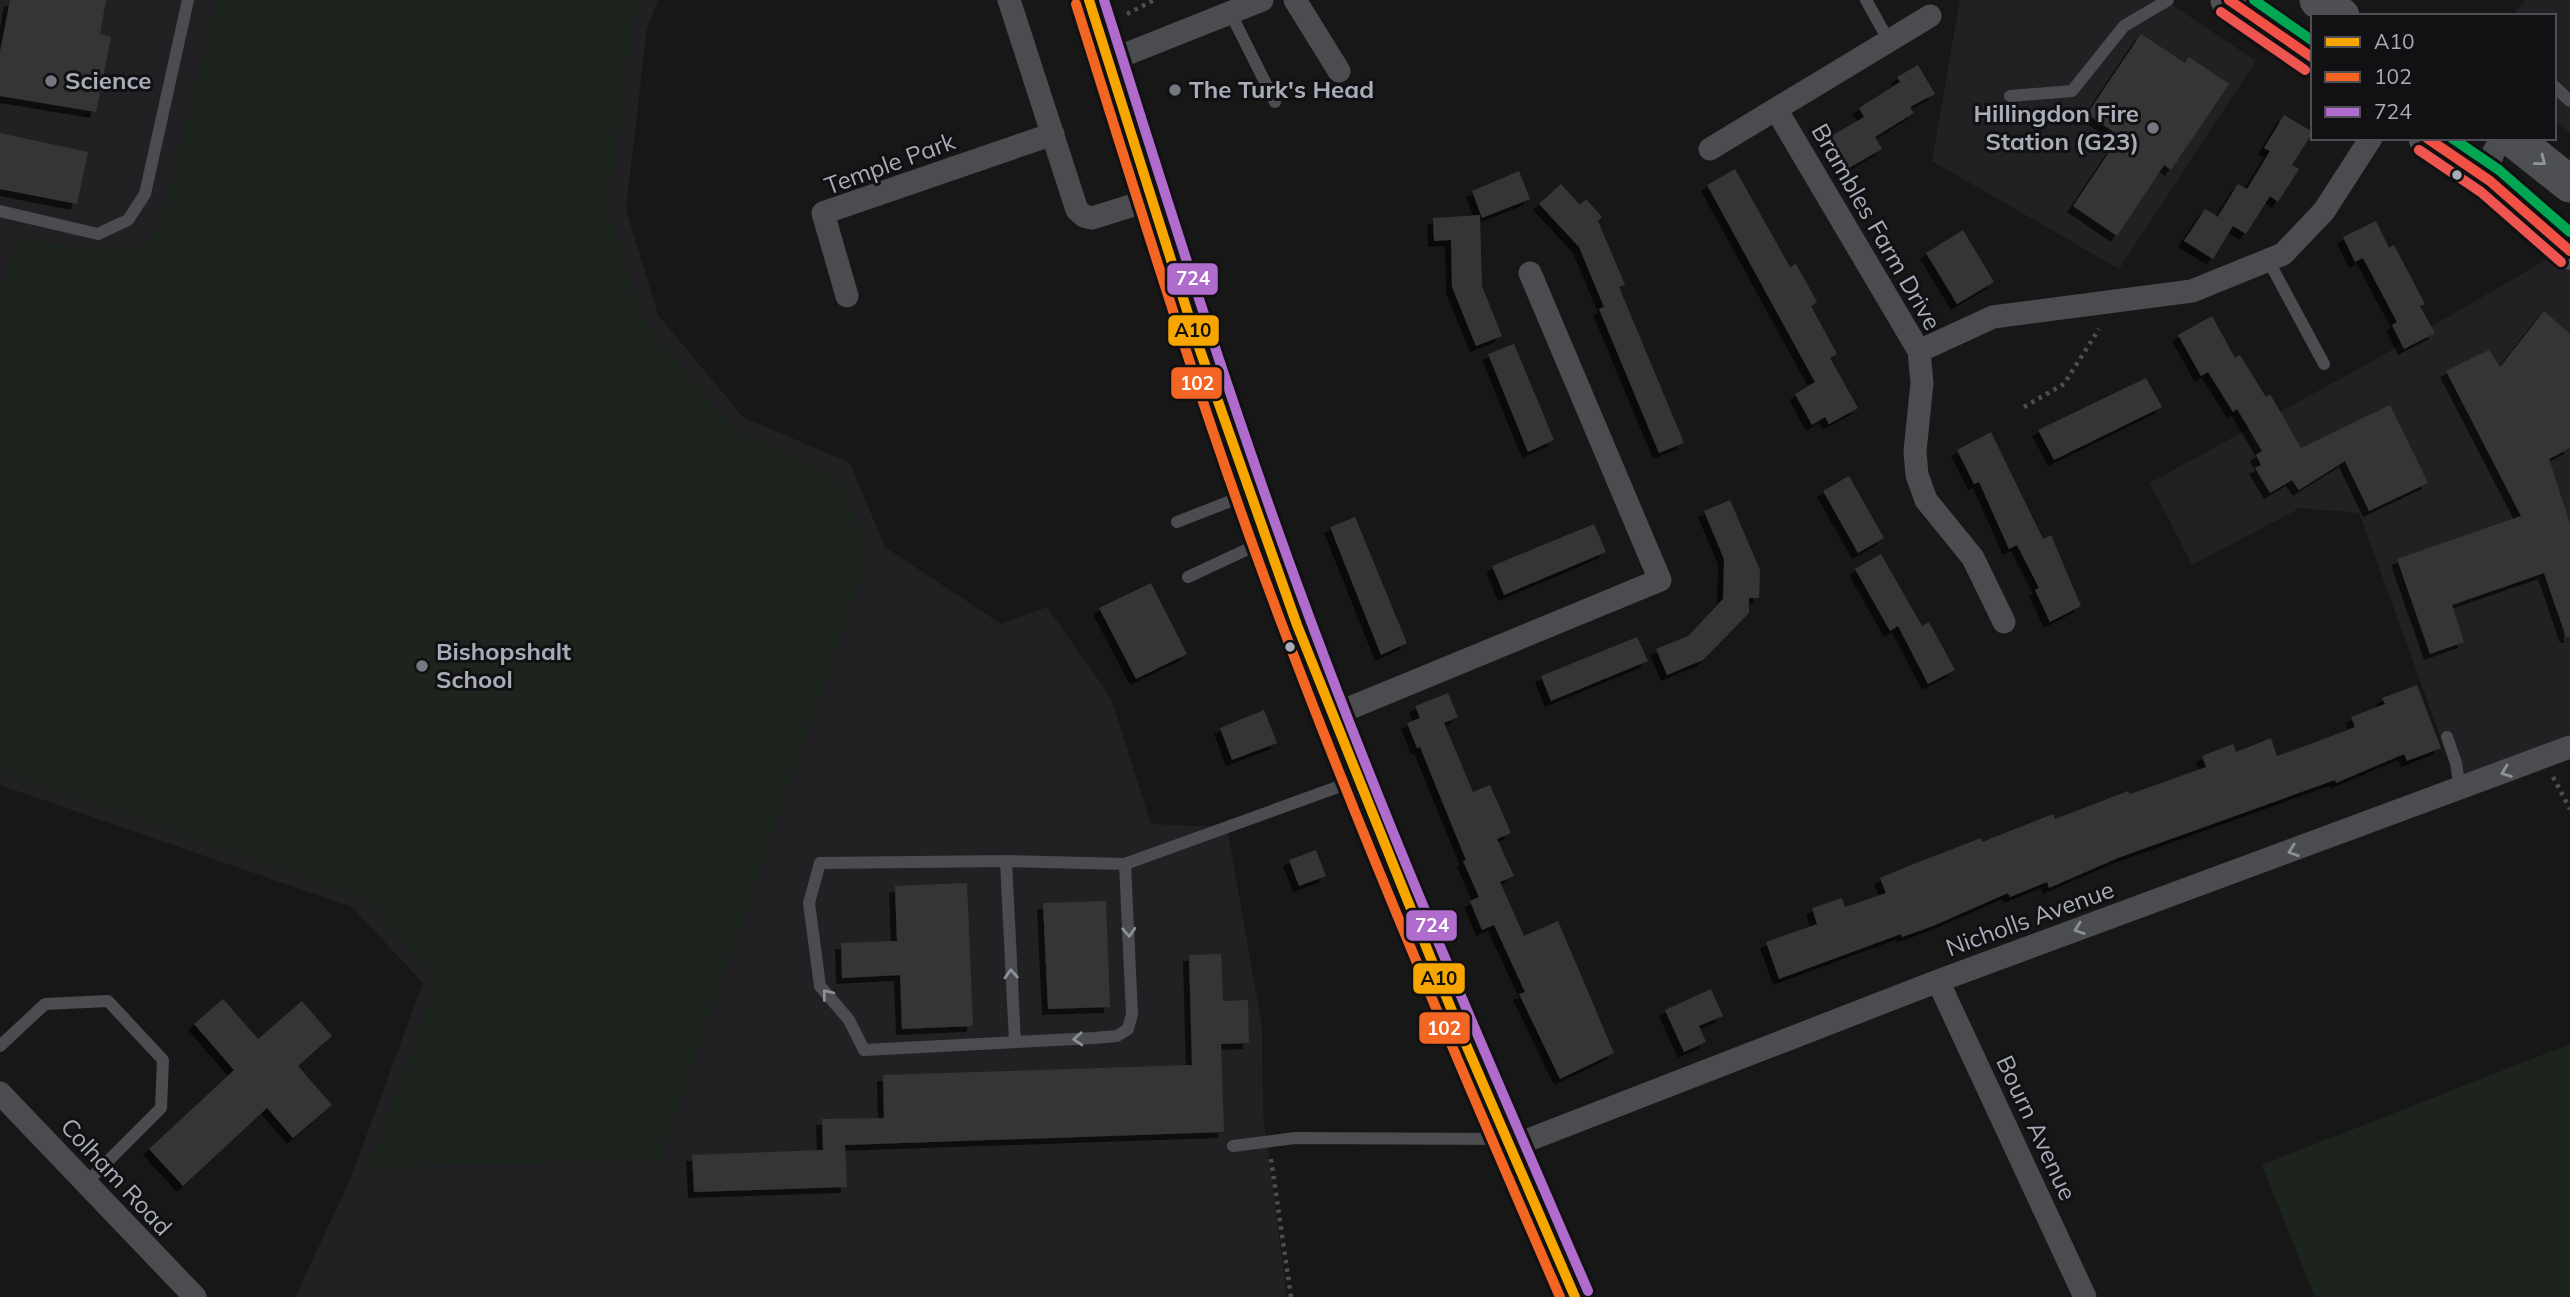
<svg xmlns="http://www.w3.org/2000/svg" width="2570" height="1297" font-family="Mulish,sans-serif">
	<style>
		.built { fill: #212123 }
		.green { fill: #1d241e }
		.building { fill: #353536; filter: url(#shadow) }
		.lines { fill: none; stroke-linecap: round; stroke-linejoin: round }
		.path { stroke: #4d4e52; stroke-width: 4.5; stroke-dasharray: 3.5 5; stroke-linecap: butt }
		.lane { stroke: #4b4c50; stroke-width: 12 }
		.street { stroke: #4b4c50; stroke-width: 23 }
		.primary { stroke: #4d4f52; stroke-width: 37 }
		.bus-1-casing { stroke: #111113; stroke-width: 16 }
		.bus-2-casing { stroke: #111113; stroke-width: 16 }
		.bus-3-casing { stroke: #111113; stroke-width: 16 }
		.bus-4-casing { stroke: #111113; stroke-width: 16 }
		.bus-5-casing { stroke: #111113; stroke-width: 16 }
		.bus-6-casing { stroke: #111113; stroke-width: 16 }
		.bus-1 { stroke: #f7a600; stroke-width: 10 }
		.bus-2 { stroke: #f26522; stroke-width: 10 }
		.bus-3 { stroke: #b06ccc; stroke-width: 10 }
		.bus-4 { stroke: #f05144; stroke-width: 10 }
		.bus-5 { stroke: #ee5450; stroke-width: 10 }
		.bus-6 { stroke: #00a651; stroke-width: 10 }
		.oneway { stroke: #91969e }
		.oneway2 { stroke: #8c9099 }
		.poi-dot { fill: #757880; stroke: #111113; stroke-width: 2.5 }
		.bus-dot { fill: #a8adb8; stroke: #111113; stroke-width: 2.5 }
		.labels { text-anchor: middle; stroke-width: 6; stroke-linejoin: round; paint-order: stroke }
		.poi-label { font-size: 24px; font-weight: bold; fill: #a8adb8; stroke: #111113; text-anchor: start }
		.street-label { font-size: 24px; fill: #a8adb8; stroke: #111113 }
		.line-badge { stroke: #111113; stroke-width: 2.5 }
		.badge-label { font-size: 19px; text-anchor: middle; font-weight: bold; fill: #fff }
		.pale-badge-label { font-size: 19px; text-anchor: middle; font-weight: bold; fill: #111 }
	</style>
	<defs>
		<filter id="shadow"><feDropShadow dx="-6" dy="6" stdDeviation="0" flood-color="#0009"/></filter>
	</defs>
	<rect width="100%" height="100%" fill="#171717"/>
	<path class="built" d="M0,0H658L647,28L626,209L658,315L743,417L850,463L885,547L1001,624L1047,607L1111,698L1151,824L1227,827L1262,1027L1263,1113L1287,1297H295L350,1180L423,983L352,907L0,785Z
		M1960,0H2165L2256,61L2119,269L1932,161Z
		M2525,0H2570V133L2554,120V16H2512Z
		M2559,252L2570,262V747L2460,790L2359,513L2300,508L2192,565L2150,483L2378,358Z"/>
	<path class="green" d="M217,0H637L608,209L643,319L734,430L841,479L870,553L660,1160L368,1167L436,982L365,899L0,771V298L16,237C47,243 127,264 150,236C155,229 159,219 163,211Z
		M2570,1044V1297H2315L2262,1165Z"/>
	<path class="building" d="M10,0H106L100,34L111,37L96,112L0,96V52Z
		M2141,34L2185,63L2189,57L2229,84L2171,170L2164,165L2117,236L2073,206L2120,136L2087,114Z
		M1918,65L1935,94L1910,107L1914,113L1875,137L1882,149L1842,172L1824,140L1864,117L1859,108L1900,82L1897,77Z
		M2284,115L2313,132L2292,165L2299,169L2278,202L2270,196L2246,234L2233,226L2213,259L2184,241L2205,209L2229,223L2218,216L2238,184L2247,189L2270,151L2264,148Z
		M0,133L88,152L77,204L0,189Z
		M1735,169L1790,267L1796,264L1817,302L1811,306L1837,354L1830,358L1858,408L1829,424L1825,417L1812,425L1795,394L1815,382L1707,185Z
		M1519,171L1530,199L1482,218L1472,191Z
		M1561,184L1580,205L1586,199L1602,217L1598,221L1625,285L1619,287L1684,443L1659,453L1599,309L1604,307L1579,247L1539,204Z
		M1480,215L1482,286L1502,336L1476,346L1452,287L1451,240L1434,241L1433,218Z
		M2376,221L2389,248L2394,245L2425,304L2420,306L2435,333L2404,349L2392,325L2397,322L2363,258L2355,262L2343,237Z
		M1963,230L1994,282L1957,304L1926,253Z
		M2544,311L2570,334V448L2549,459L2570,524V637H2566L2544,573L2452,605L2464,642L2430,654L2397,559L2521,516L2446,371L2489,350L2500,367Z
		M2212,316L2235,358L2240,355L2266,397L2270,394L2301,448L2390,405L2428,483L2369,511L2345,461L2299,490L2292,480L2270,493L2255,468L2261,465L2256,455L2262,451L2237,409L2233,412L2208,372L2201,376L2178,335Z
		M1514,344L1554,440L1528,452L1488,354Z
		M2146,378L2162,407L2054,460L2038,430Z
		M1991,432L2043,539L2051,535L2081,606L2050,622L2035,590L2039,588L2017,545L2009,549L1979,482L1974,484L1957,450Z
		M1849,476L1884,538L1858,553L1823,491Z
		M1730,500L1760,570L1759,598H1749V613L1703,660L1667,675L1656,649L1688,636L1723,599L1724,559L1704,511Z
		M1355,517L1407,643L1381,655L1330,527Z
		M1594,524L1606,552L1504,595L1492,566Z
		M1881,554L1922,626L1929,622L1955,670L1928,684L1898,626L1890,631L1855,569Z
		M1151,583L1187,654L1136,679L1099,608Z
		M1637,637L1648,661L1551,701L1541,676Z
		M2417,685L2441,748L2407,761L2404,754L2336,783L2335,780L2118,858L2049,888L2047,882L2010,897L2008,893L1933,926L1902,937L1901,934L1779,979L1766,942L1817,924L1812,908L1842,898L1845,907L1886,893L1880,878L1916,863L1981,838L1982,842L2053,814L2055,819L2128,791L2130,794L2164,782L2206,767L2202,756L2233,744L2236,752L2271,738L2277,756L2313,743L2355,727L2351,717L2385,704L2382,698Z
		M1448,693L1458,717L1444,723L1473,792L1490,785L1511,833L1497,839L1514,876L1500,882L1524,936L1558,921L1614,1053L1560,1079L1519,994L1525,992L1494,925L1482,930L1470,901L1479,897L1463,861L1466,860L1420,747L1417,748L1407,723L1420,718L1415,706Z
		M1264,710L1277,743L1232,760L1220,728Z
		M1316,850L1326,876L1299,886L1289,860Z
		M967,883L973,1026L902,1029L900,975L842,978L841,943L897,941L895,886Z
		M1106,901L1110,1007L1048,1009L1043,903Z
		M1221,954L1223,1001L1248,1000L1249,1043L1221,1044L1224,1132L845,1145L847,1187L694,1192L692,1155L823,1150L822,1119L884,1118L883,1075L1192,1065L1189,955Z
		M1711,989L1723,1016L1699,1026L1706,1042L1684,1052L1665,1010Z
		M223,999L258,1039L302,1001L332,1036L298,1066L332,1105L293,1138L267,1108L183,1186L149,1149L234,1070L194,1024Z"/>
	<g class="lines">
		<path class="path" d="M1127,14L1154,0
			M2024,407L2064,384L2099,329
			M2553,777L2570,809
			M1271,1159L1291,1297"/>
		<path class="lane" d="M1866,0L1889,41
			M1231,14L1275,102
			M2554,86L2570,101
			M2010,96L2072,91L2124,26L2168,0
			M0,211L98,234L128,220L145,194L188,0
			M2268,260L2324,364
			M1177,522L1246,495
			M1188,577L1265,541
			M2447,737L2456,763L2460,790
			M1006,861L820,863L809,903L820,986L849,1020L864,1050L1094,1038L1117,1036L1128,1029L1132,1014L1125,864
			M1015,1042L1006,861L1125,864L1357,780
			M0,1046L45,1004L108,1001L163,1060L161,1108L86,1183
			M1233,1146L1295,1138L1502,1139"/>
		<path class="street" d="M1009,0L1077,210L1084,216L1092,218L1150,200
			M1295,0L1339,71
			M1109,61L1262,0
			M1776,109L1919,351L1993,317L2192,291L2283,254L2324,211L2371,138
			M1710,149L1930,16
			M2490,181C2488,162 2491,153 2503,138
			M847,296L823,213L1053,134
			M1919,351L1922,383L1915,451L1917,475L1926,500L1973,558L2004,622
			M1333,715L1660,580L1530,273
			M1938,981L2085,1297
			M0,1093L195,1297
			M1510,1147L1938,981L2570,747"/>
		<path class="primary" d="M1089,0L1195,336L1297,625L1458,1026L1575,1297
			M2229,0L2313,58
			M2318,0L2341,16
			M2427,138L2490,181L2570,251
			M2512,138L2570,184"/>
		<defs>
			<path id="bus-1" d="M1089,0L1195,336L1297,625L1458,1026L1575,1297"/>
			<path id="bus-2" d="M1076,4C1142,214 1206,424 1284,630C1369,855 1464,1076 1560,1297"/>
			<path id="bus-3" d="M1104,0C1169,207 1234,415 1310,619C1394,846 1492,1069 1588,1291"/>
			<path id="bus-4" d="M2229,0L2313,58
				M2427,138L2490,181L2570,251"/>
			<path id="bus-5" d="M2221,12L2305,70
				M2419,150L2481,192L2561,262"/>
			<path id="bus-6" d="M2254,0L2313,41
				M2452,138L2499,170L2570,232"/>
		</defs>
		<use href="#bus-1" class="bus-1-casing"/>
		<use href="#bus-2" class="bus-2-casing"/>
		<use href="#bus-3" class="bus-3-casing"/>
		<use href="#bus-4" class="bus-4-casing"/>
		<use href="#bus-5" class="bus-5-casing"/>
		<use href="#bus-6" class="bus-6-casing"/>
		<use href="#bus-1" class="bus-1"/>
		<use href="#bus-2" class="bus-2"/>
		<use href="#bus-3" class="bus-3"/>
		<use href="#bus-4" class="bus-4"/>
		<use href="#bus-5" class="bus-5"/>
		<use href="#bus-6" class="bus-6"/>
	</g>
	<defs><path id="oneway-chevron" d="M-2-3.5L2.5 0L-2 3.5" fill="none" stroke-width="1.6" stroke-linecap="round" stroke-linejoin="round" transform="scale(1.75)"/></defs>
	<use class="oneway" href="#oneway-chevron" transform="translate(2541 161) rotate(38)"/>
	<g class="oneway2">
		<use href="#oneway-chevron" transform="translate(2506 772) rotate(159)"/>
		<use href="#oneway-chevron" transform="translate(2293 851) rotate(160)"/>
		<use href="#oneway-chevron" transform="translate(2079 929) rotate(160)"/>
		<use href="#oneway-chevron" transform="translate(1129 932) rotate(87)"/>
		<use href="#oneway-chevron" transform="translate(1011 974) rotate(-93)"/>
		<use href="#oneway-chevron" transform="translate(827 994) rotate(-128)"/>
		<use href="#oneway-chevron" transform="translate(1078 1039) rotate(177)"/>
	</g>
	<g class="poi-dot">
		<circle cx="51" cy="81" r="7"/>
		<circle cx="1175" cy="90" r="7"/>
		<circle cx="2153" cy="128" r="7"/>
		<circle cx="422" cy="666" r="7"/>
	</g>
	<g class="bus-dot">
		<circle cx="2457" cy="175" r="6"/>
		<circle cx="1290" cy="647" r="6"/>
	</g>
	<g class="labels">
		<g class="poi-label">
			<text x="65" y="89">Science</text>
			<text x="1189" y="98">The Turk's Head</text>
			<text x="2139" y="122" text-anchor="end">Hillingdon Fire<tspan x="2139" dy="28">Station (G23)</tspan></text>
			<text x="436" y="660">Bishopshalt<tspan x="436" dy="28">School</tspan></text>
		</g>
		<g class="street-label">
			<text transform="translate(890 164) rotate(-20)" y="8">Temple Park</text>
			<text transform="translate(1876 227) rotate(60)" y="8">Brambles Farm Drive</text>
			<text transform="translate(2030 919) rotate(-20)" y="8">Nicholls Avenue</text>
			<text transform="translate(2036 1128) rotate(65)" y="8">Bourn Avenue</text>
			<text transform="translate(116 1177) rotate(47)" y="8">Colham Road</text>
		</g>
	</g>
	<g class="line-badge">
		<rect x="1166" y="262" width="53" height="34" rx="7" fill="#b06ccc"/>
		<rect x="1167" y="314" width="53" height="33" rx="7" fill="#f7a600"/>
		<rect x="1170" y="366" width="53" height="34" rx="7" fill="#f26522"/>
		<rect x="1405" y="909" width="53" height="33" rx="7" fill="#b06ccc"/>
		<rect x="1412" y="962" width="54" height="33" rx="7" fill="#f7a600"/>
		<rect x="1418" y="1011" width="53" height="34" rx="7" fill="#f26522"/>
	</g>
	<g class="badge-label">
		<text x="1193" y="285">724</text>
		<text x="1197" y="390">102</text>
		<text x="1432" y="932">724</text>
		<text x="1444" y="1035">102</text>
	</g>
	<g class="pale-badge-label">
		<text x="1193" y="337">A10</text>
		<text x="1439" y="985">A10</text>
	</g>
	<rect x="2311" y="14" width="245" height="126" fill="#111113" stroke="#4d4f55" stroke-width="2"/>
	<rect x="2325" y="37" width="35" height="10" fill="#f7a600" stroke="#4d4f55" stroke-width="2"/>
	<text x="2374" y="49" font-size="21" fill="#a8adb8">A10</text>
	<rect x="2325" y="72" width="35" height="10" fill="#f26522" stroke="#4d4f55" stroke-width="2"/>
	<text x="2374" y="84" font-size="21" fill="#a8adb8">102</text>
	<rect x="2325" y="107" width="35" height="10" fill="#b06ccc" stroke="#4d4f55" stroke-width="2"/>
	<text x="2374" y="119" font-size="21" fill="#a8adb8">724</text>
</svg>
